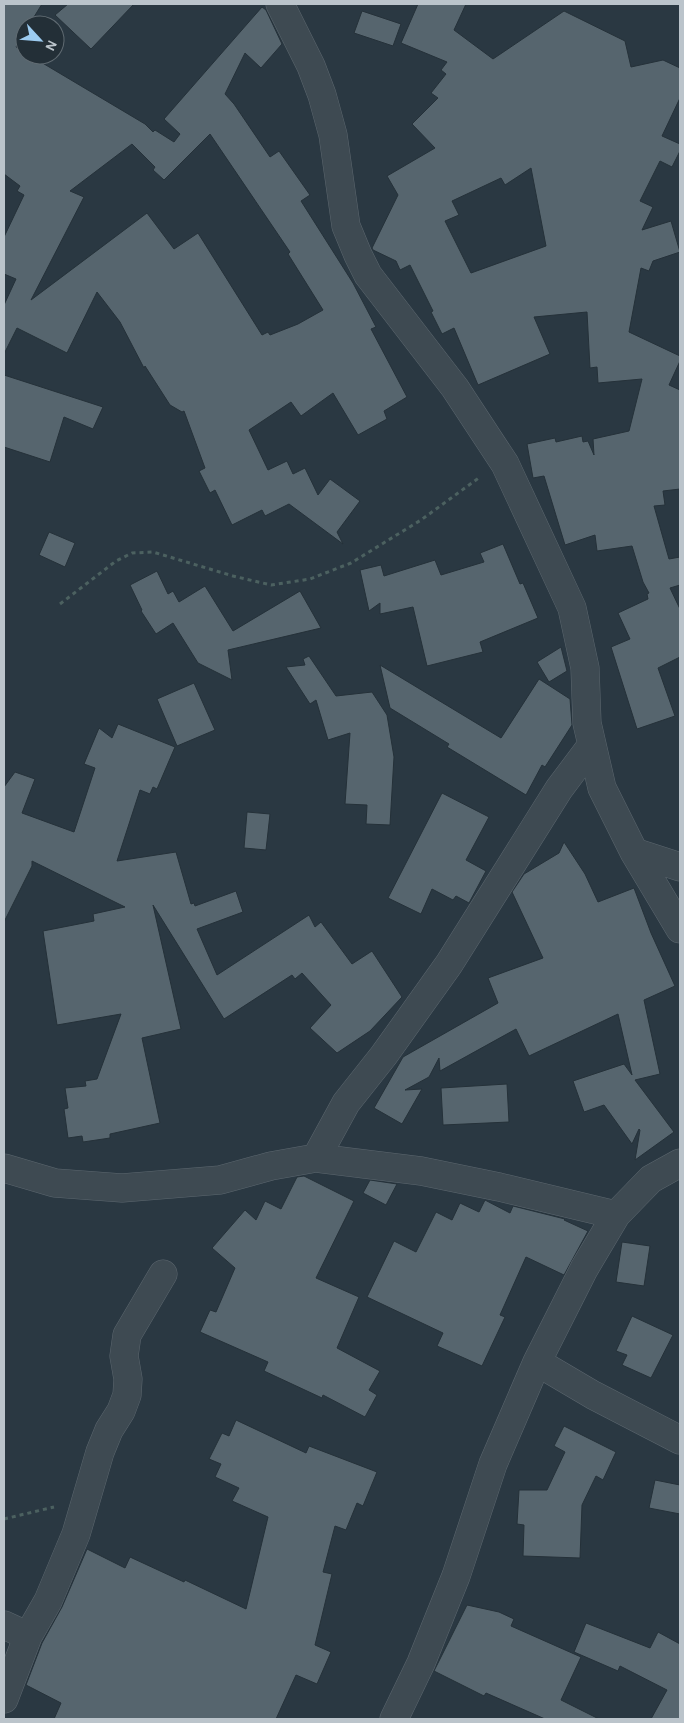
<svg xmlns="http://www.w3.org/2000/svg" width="684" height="1723" font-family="'Alegreya Sans',sans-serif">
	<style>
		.building { fill: #56656e; stroke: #253139; fill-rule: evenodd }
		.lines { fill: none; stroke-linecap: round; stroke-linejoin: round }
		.minor-casing { stroke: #5c676f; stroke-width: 29 }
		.path { stroke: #4c6160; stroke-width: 3; stroke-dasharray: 4 4; stroke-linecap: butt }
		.minor { stroke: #3e4a52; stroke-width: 28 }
	</style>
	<rect width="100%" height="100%" fill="#2a3842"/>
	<path class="building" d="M4,4H42L29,25H25V32L16,47L25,53V55H29L145,124L153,132L155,130L174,142L180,134L164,119L262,7L266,10L282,44L261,68L245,53L225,94L234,104L270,157L279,151L310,195L301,201L353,283L376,327L371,329L407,397L384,411L387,419L358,435L333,393L301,416L291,402L249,430L268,470L287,461L293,474L305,468L318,495L330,479L360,501L337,532L343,544L289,504L265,516L262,510L232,525L215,490L210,493L199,471L205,468L184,411L182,412L170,405L145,366L144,368L120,322L97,292L67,353L17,328L4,354V305L16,279L4,274V237L24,195L17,191L20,186L4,174ZM210,134L290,252L288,254L323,310L298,324L270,335L268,332L262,335L198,233L174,249L147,213L31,300L84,197L70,191L132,144L155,167L153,170L164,180Z
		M68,4H134L91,49L55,15Z
		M418,4H466L454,30L493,59L564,11L625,41L631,67L663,60L680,68V98L662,136L680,144V151L672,167L660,161L640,201L653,207L642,230L671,221L680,252L653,261L649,271L641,268L629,332L680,356V361L669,385L680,390V489L663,491L665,505L654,506L669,559L680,557V585L670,588L680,609V657L658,668L675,716L637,729L611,647L630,639L618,613L648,599L647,594L649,593L643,582L632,546L597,551L595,535L565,545L544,476L533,478L527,444L555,438L556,442L582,436L583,442L588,441L594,455L593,439L629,431L642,379L598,383L597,367L590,368L587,312L534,317L550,354L478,385L454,328L442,334L431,312L433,311L410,265L400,270L396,261L373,250L372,248L398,195L387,176L435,148L412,124L438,98L431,93L446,74L441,70L447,62L401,43ZM531,168L546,246L471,273L445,221L459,215L452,201L501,178L505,185Z
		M362,11L401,24L393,46L354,33Z
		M4,375L103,407L93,429L64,417L50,462L4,447Z
		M49,532L75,543L65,567L39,555Z
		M503,544L520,584L523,583L538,618L480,642L483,652L427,666L413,607L380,614V603L369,611L360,570L381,565L384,576L435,560L441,575L484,562L480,553Z
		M157,571L168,594L173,591L179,602L205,586L233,631L300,591L321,628L228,650L232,680L198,663L173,623L156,634L141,611L142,610L130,585Z
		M561,647L567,671L549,682L537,662Z
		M309,656L336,696L372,692L387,715L394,757L390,825L366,824L367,805L345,804L350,733L328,740L316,700L310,704L286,667L305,665L303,659Z
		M380,665L501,738L539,679L570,699L572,725L545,767L542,765L526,795L447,747L449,744L390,708Z
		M194,683L215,730L177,746L157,699Z
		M118,724L175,747L157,789L153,787L150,794L140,790L117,861L176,852L191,904L194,903L195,906L236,891L243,912L197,929L217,975L309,915L315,927L321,922L352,964L372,951L402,997L370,1031L337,1053L310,1028L331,1005L302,973L295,979L292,975L224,1019L153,905L181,1029L142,1038L160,1123L110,1134V1138L83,1142L82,1136L68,1138L64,1109L68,1108L65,1088L86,1086L85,1081L97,1079L121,1014L57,1025L43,931L94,921L93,914L125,907L32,861V866L4,922V787L15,772L35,779L22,813L74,832L95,768L84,764L99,728L112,738Z
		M442,793L489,817L466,860L486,871L469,903L456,896L453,900L432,889L421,914L388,898Z
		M247,812L270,814L266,850L244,848Z
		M564,842L585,874L598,902L634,888L651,933L675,986L644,1000L660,1074L635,1080L674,1132L635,1160L640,1130L639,1129L632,1144L604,1105L584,1112L573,1081L624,1064L632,1075L618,1014L529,1056L516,1029L440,1071L439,1058L429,1077L405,1090L422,1089L402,1124L374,1108L403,1057L498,1003L488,978L543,958L512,892L524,874L559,853Z
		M507,1084L509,1122L443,1125L441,1088Z
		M304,1176L354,1201L316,1278L359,1297L337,1348L380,1371L369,1390L377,1395L365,1417L323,1395L322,1398L264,1371L268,1362L200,1332L210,1310L216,1312L235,1268L212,1248L245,1210L256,1220L265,1201L281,1209L297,1177Z
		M370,1180L397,1184L386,1205L363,1193Z
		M485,1200L510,1213L513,1206L565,1219L564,1220L588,1231L564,1275L526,1257L500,1315L505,1317L482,1366L437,1346L443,1333L367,1297L394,1241L416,1252L436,1212L452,1220L460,1203L479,1212Z
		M622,1242L650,1246L644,1286L616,1282Z
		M632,1316L673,1335L651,1378L622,1365L627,1355L616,1351Z
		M236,1420L306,1453L309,1446L377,1472L363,1506L357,1503L346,1530L335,1526L323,1572L332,1574L315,1645L331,1652L317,1684L296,1675L276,1719H54L61,1703L26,1685L42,1643L62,1607L87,1549L125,1568L130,1557L184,1582L185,1580L246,1609L268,1517L232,1501L239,1488L215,1477L221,1464L209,1459L222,1433L229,1436Z
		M564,1426L616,1452L603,1480L596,1476L582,1505L580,1558L523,1556L524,1525L517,1524L519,1490H547L565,1452L554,1446Z
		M655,1480L680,1485V1514L649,1508Z
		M467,1605L499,1612L514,1619L511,1626L581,1657L561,1700L599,1719H545L486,1693L484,1696L434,1671Z
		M586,1623L650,1648L658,1632L680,1644V1719H651L667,1690L620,1666L618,1671L574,1652Z"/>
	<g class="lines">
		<defs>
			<path id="minor" d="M280,4L311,66L322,95L333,135L346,226L358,255L368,275L455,388L505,464L572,608L585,668L587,723L602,788L634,852L680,929
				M634,852L680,867
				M316,1158L346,1103L384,1055L449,964L559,789L592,745
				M4,1168L55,1183L122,1188L220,1180L271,1166L316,1158L421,1171L499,1187L616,1215
				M537,1362L593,1395L680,1440
				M4,1625L28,1636
				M4,1699L28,1636L48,1601L76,1534L100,1452L109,1430L121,1411L127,1395L128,1379L124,1356L127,1335L163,1274
				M394,1719L421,1663L456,1576L493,1464L537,1362L584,1269L616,1215L651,1179L680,1163"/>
		</defs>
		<use href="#minor" class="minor-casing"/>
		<path class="path" d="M60,604L116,561L132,553L153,552L233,576L271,585L310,579L351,563L421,520L480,477
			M4,1519L54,1507"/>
		<use href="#minor" class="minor"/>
	</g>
	<rect width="684" height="1723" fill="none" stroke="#bbc4cb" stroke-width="10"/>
	<g transform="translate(40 40) rotate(116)"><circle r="24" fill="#232f37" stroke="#606b72"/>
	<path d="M0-4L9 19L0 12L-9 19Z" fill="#9ccbf0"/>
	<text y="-8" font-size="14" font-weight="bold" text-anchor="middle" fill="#bbc4cb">N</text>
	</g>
</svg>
